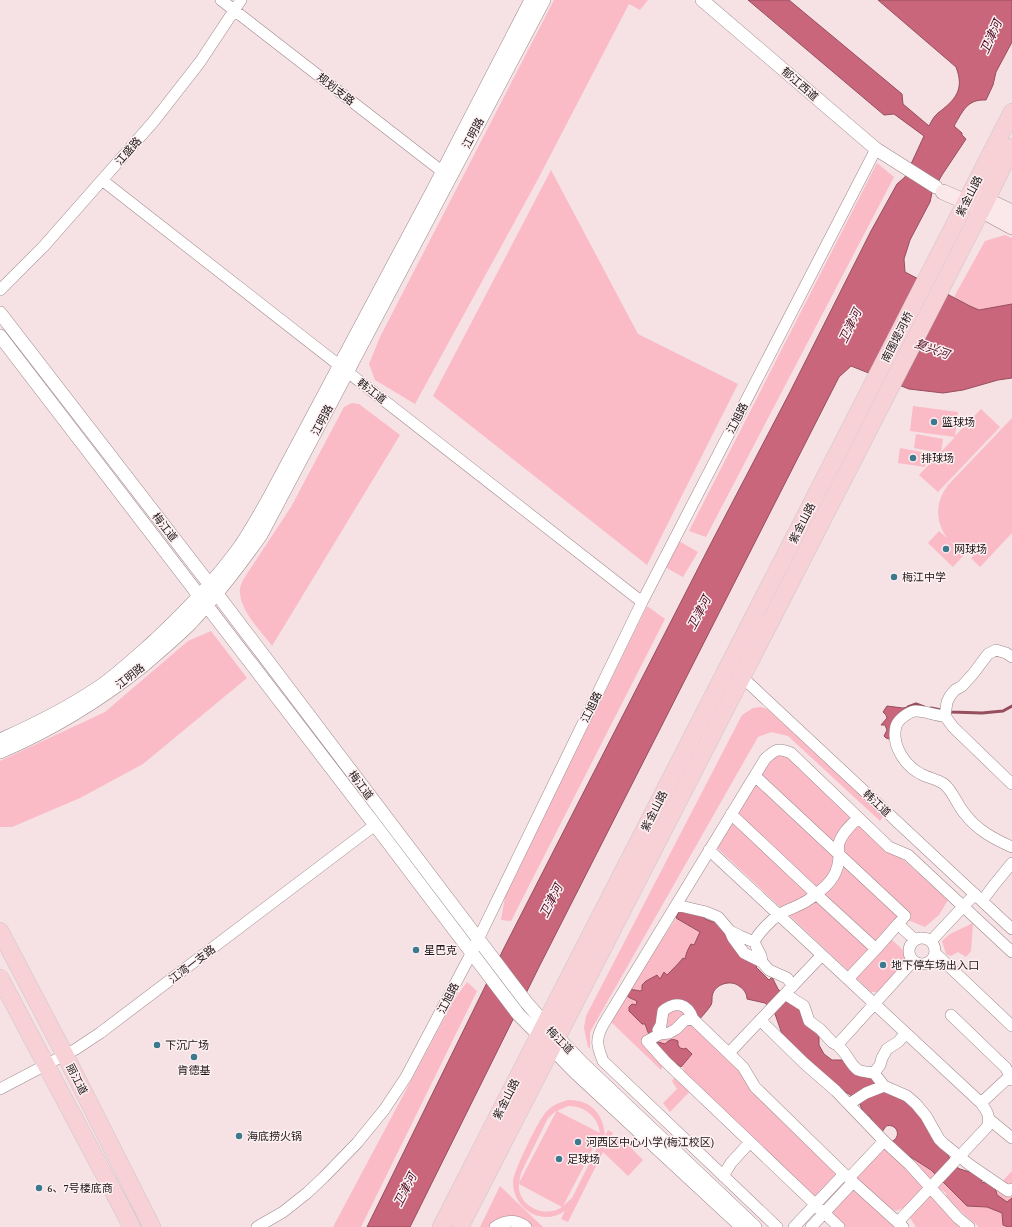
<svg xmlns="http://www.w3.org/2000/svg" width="1012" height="1227" font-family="'Crimson Pro','Noto Sans SC',serif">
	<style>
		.green { fill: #fabbc6; fill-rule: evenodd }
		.water { fill: #c9667b; stroke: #964e5d }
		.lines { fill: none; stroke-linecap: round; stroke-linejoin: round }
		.stream { stroke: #964e5d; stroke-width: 3 }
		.minor-casing { stroke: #9c888b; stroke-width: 12 }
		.tertiary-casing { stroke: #9c888b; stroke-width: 14 }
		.secondary-casing { stroke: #9c888b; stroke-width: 16 }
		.primary-casing { stroke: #c9c7c7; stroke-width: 18 }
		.minor { stroke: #fff; stroke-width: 11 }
		.tertiary { stroke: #fff; stroke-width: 13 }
		.secondary { stroke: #fbe8eb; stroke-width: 15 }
		.primary { stroke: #f8d1d7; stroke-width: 17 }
		.poi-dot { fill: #3c798f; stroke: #fdf0f2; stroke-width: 1.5 }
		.labels { text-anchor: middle; stroke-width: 3; stroke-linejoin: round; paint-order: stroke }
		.street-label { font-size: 11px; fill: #1e1617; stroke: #fdf0f2 }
		.poi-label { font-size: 11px; fill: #1e1617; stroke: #fdf0f2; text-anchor: start }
		.water-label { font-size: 12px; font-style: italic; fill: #4e0e22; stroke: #fdf0f2 }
	</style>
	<rect width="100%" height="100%" fill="#f6e1e4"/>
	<path class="green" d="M554,0H648L640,10L629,4L538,179L415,404L375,380L369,364L380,337Z
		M877,163L894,177L706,537L689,531Z
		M551,170L638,334L738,384L647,565L433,396Z
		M1005,235L1012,238V304L979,310L954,297L985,241Z
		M352,403L359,404L400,435L272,646C261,631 238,609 240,589C240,586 242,583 243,580L291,507L344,407Z
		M913,406L958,412L955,436L981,409L1000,427L938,492L919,475L940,453L914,448L916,434L943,439L941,452L955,437L910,431Z
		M1012,418V533L980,567L971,558L978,551C968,550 958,547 950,541L964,555L953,567L928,543L939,531L947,538C935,520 935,503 948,485Z
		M900,448L927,453L925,467L898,463Z
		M679,541L698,552L683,577L665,567Z
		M647,606L665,619L511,921L501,920L505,897Z
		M211,631L247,678L143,764L80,798L12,827H0V761L105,712L188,641Z
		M761,707L773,711L884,815L880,821L788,736L771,732L758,737L590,1032V1048L588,1047L584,1028L586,1016L742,715L753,708Z
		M779,753L788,756L948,900L939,915L925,927L908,920L891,939L904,951L908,962L877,992H871L715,846L772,757Z
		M676,918L701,932L694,945H691L685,955V959L683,958L667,975L659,979L656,975L646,981L642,990L640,991L635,990L630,998L637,1001L636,1005L633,1004L631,1012L645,1024L652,1042L664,1044L658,1042L653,1033L672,1001L904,1227H845L695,1086L670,1112L663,1103L677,1089L672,1081C675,1076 681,1075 684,1070L671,1047L661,1070L610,1021Z
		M973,923L971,951L966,957L958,952L951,956L946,954L942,941L950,934Z
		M467,982L477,991L361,1227H333L454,1000Z
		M568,1100C590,1099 604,1114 605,1136L608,1130L613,1133L604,1150L619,1136L643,1160L628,1176L603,1152L568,1222L561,1219L565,1211C542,1227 513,1209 513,1182C513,1172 539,1118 547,1111C552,1105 561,1102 568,1100ZM568,1106C584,1106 598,1116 600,1133L557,1111ZM556,1111V1112L519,1183L521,1173L548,1118ZM600,1135L599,1144L572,1198L563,1206ZM519,1184L562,1207C545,1219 517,1206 519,1184Z
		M883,1145L974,1227H916L908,1215L907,1206L896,1211L887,1206L854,1176Z
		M907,1156L931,1170L967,1206H979L1012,1171V1227H979L946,1199V1193L938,1188Z
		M500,1186L543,1227H480Z"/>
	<path class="water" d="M748,0H789L902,94L903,104L929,126C931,122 934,116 938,113C955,100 965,90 956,67L878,0H1012V42L996,72L993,85L986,100C967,99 963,111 954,126L962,133V135L966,139L942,175L932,193L930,202L910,240L904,259L905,272L970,306L979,310L1012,304V378L998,380L963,390L943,393L909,389L851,366L839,377L540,965L410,1227H367L504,948L708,549L790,392L871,231L897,184L905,177L924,136L894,114L884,115Z
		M887,706L903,708L908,707L889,739L886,738L884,736L887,730L885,725H881L887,718L886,715L883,712Z
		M679,911L703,915L705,919L713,922L718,919L759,963L756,967L769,980L772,977L778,989L786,998L794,1003L819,1034V1045L824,1054L832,1060H844L912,1103L945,1150L954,1166L960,1169L976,1174L982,1179L981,1182L986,1183L988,1181L995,1187L997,1195L1007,1202L1012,1198V1227H1008L1003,1225L1002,1213L987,1207L967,1206L931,1170L887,1142L893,1141C902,1135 896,1123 886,1126L882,1132L873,1122L870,1116L865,1117L859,1102L849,1094L840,1089L796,1049L782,1034L774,1011L765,1003L747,999C747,994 744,989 739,986C732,980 717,983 713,993C711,997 713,1002 711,1005C708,1010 703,1015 699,1020L672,1001L653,1033L658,1042L665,1044C669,1040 672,1038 678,1041V1045L680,1048L684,1049L686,1048L692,1054L681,1067L669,1059L649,1035L645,1024H642L629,1011V1007L632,1004L636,1005L637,1001L630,998L626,995L627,989L635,990L640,991L642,990V985L646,981L657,975L660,979L664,972L667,975C672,970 679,963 683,958L685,959C686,953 688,949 691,944L694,945L700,932L676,918Z"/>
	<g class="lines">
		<path class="stream" d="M908,707L916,704L924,707
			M931,708L951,712L982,713L1003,711L1012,706"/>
		<defs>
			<path id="minor" d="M221,0L448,176
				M102,180L642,602
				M0,290L44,246L154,121L200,62L241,0
				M1012,657L1006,653L996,650L988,654L973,674L962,686L955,690L950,696L947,702L945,716L953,727L1012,784
				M742,677L1012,929
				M945,716C935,716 924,710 915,711C908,712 898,720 896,726C891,745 905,766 921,774C928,778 937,779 944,784C953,791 957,805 965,814C977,830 994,839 1012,847
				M755,776L905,916L898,924L915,940
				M731,814L816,894C803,906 794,906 780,914C771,920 759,932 754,942L761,956L762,962
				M709,850L822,955
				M982,901L994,885L1012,863
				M676,905L706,912L718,917L730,931L733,938L744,953L762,962L769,970L787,978L793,986
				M730,931L740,936L754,942
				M909 951a13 13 0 1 1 26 0a13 13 0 1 1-26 0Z
				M931,941L975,894
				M876,949L898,924
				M935,953L1012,1026
				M848,979L876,949L816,894C830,884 839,873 839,855C839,851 838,846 839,843C842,833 851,825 858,818
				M785,994L804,1006L809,1021L820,1029L832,1042L835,1044
				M951,1015L1006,1068L1010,1076L1012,1074
				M760,1020L804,1063L836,1091L884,1141L910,1165L958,1218L969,1227
				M660,1034L658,1030L661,1025L663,1011C676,1000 688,1004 693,1019
				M839,1043L913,961
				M839,1047C847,1053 850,1065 858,1070C863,1072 869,1072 874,1073L884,1086L907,1096L916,1104L926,1116L939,1139L944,1144L970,1165L1008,1191L1012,1189
				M729,1053L822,955L981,1103C987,1111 991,1117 987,1127L898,1222
				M874,1073L880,1065L882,1058L887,1049L898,1042L906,1033
				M0,1089L76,1049L100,1033L375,825
				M981,1103L1010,1076L1012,1080
				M849,1104L866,1093L884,1086
				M990,1120L1012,1138
				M723,1176L731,1163L750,1142
				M853,1182L903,1227
				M257,1227L283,1212L307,1193L324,1177L357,1143L384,1110L406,1077L472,952L642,602L876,149
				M495,1227C505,1220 516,1219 526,1227
				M777,1227L603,1061C597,1046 595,1040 603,1025L765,759C775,750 778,747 791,753L889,847L908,855L1012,952
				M794,1227L844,1174L849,1178
				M811,1227L853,1182L849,1178L884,1141
				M839,1227L665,1061L647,1041L660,1034L669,1033L676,1029L685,1020L693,1019L743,1067L755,1087L844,1174"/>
			<path id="tertiary" d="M702,0L876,149L936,187
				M0,313L217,594L526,1002L545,1024L582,1063L755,1227
				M0,336L375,825L518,1014L575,1072L742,1227
				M0,740C34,725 68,708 99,687C119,673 137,656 155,640C186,611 216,580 241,545C251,530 260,514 269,498L433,190L531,0
				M0,752C52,730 99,701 143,666C159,652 176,638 191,623C217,595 239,566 261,535L544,0"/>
			<path id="secondary" d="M943,192L966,202L1012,227
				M976,195L1012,212"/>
			<path id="primary" d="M0,931L65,1055L152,1227
				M0,978L132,1227
				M441,1227L1012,112
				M460,1227L987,199L1012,147"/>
		</defs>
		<use href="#minor" class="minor-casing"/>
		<use href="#tertiary" class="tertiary-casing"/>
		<use href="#secondary" class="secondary-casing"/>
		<use href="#primary" class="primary-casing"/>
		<use href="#minor" class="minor"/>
		<use href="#tertiary" class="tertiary"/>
		<use href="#secondary" class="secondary"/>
		<use href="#primary" class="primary"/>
	</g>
	<g class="poi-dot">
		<circle cx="934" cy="422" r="4"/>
		<circle cx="913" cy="458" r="4"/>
		<circle cx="946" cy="549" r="4"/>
		<circle cx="894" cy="577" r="4"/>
		<circle cx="416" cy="950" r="4"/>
		<circle cx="883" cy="965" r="4"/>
		<circle cx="157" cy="1045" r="4"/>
		<circle cx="194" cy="1057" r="4"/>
		<circle cx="239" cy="1136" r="4"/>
		<circle cx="578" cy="1142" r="4"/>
		<circle cx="559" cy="1159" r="4"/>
		<circle cx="39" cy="1188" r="4"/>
	</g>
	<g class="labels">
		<g class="street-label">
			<text transform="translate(800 84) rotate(41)" y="4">郁江西道</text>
			<text transform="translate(336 89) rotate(38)" y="4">规划支路</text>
			<text transform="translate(473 133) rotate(-62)" y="4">江明路</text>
			<text transform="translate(128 151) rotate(-49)" y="4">江盛路</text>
			<text transform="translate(969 196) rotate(-63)" y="4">紫金山路</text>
			<text transform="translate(897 337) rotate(-63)" y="4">南围堤河桥</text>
			<text transform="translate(372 391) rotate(38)" y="4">韩江道</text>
			<text transform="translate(737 418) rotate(-63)" y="4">江旭路</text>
			<text transform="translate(322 420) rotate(-62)" y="4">江明路</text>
			<text transform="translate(802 523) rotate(-63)" y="4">紫金山路</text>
			<text transform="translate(165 527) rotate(52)" y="4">梅江道</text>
			<text transform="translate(130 676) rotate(-38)" y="4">江明路</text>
			<text transform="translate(591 707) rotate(-64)" y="4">江旭路</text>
			<text transform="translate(361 785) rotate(53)" y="4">梅江道</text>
			<text transform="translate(877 803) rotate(43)" y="4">韩江道</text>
			<text transform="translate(654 811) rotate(-63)" y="4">紫金山路</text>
			<text transform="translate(192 964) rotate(-37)" y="4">江湾一支路</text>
			<text transform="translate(448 998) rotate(-63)" y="4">江旭路</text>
			<text transform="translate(560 1040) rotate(45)" y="4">梅江道</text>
			<text transform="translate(77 1079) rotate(63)" y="4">丽江道</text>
			<text transform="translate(506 1099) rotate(-63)" y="4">紫金山路</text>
		</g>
		<g class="poi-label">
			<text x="942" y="426">篮球场</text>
			<text x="921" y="462">排球场</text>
			<text x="954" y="553">网球场</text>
			<text x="902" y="581">梅江中学</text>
			<text x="424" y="954">星巴克</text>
			<text x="891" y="969">地下停车场出入口</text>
			<text x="165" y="1049">下沉广场</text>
			<text x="194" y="1074" text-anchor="middle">肯德基</text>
			<text x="247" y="1140">海底捞火锅</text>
			<text x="586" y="1146">河西区中心小学(梅江校区)</text>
			<text x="567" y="1163">足球场</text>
			<text x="47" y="1192">6、7号楼底商</text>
		</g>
		<g class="water-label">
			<text transform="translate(991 37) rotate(-66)" y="4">卫津河</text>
			<text transform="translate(850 326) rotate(-64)" y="4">卫津河</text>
			<text transform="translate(932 349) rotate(20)" y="4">复兴河</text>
			<text transform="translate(699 613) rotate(-62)" y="4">卫津河</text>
			<text transform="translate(551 901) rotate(-63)" y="4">卫津河</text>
			<text transform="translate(405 1190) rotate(-63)" y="4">卫津河</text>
		</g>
	</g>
</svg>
